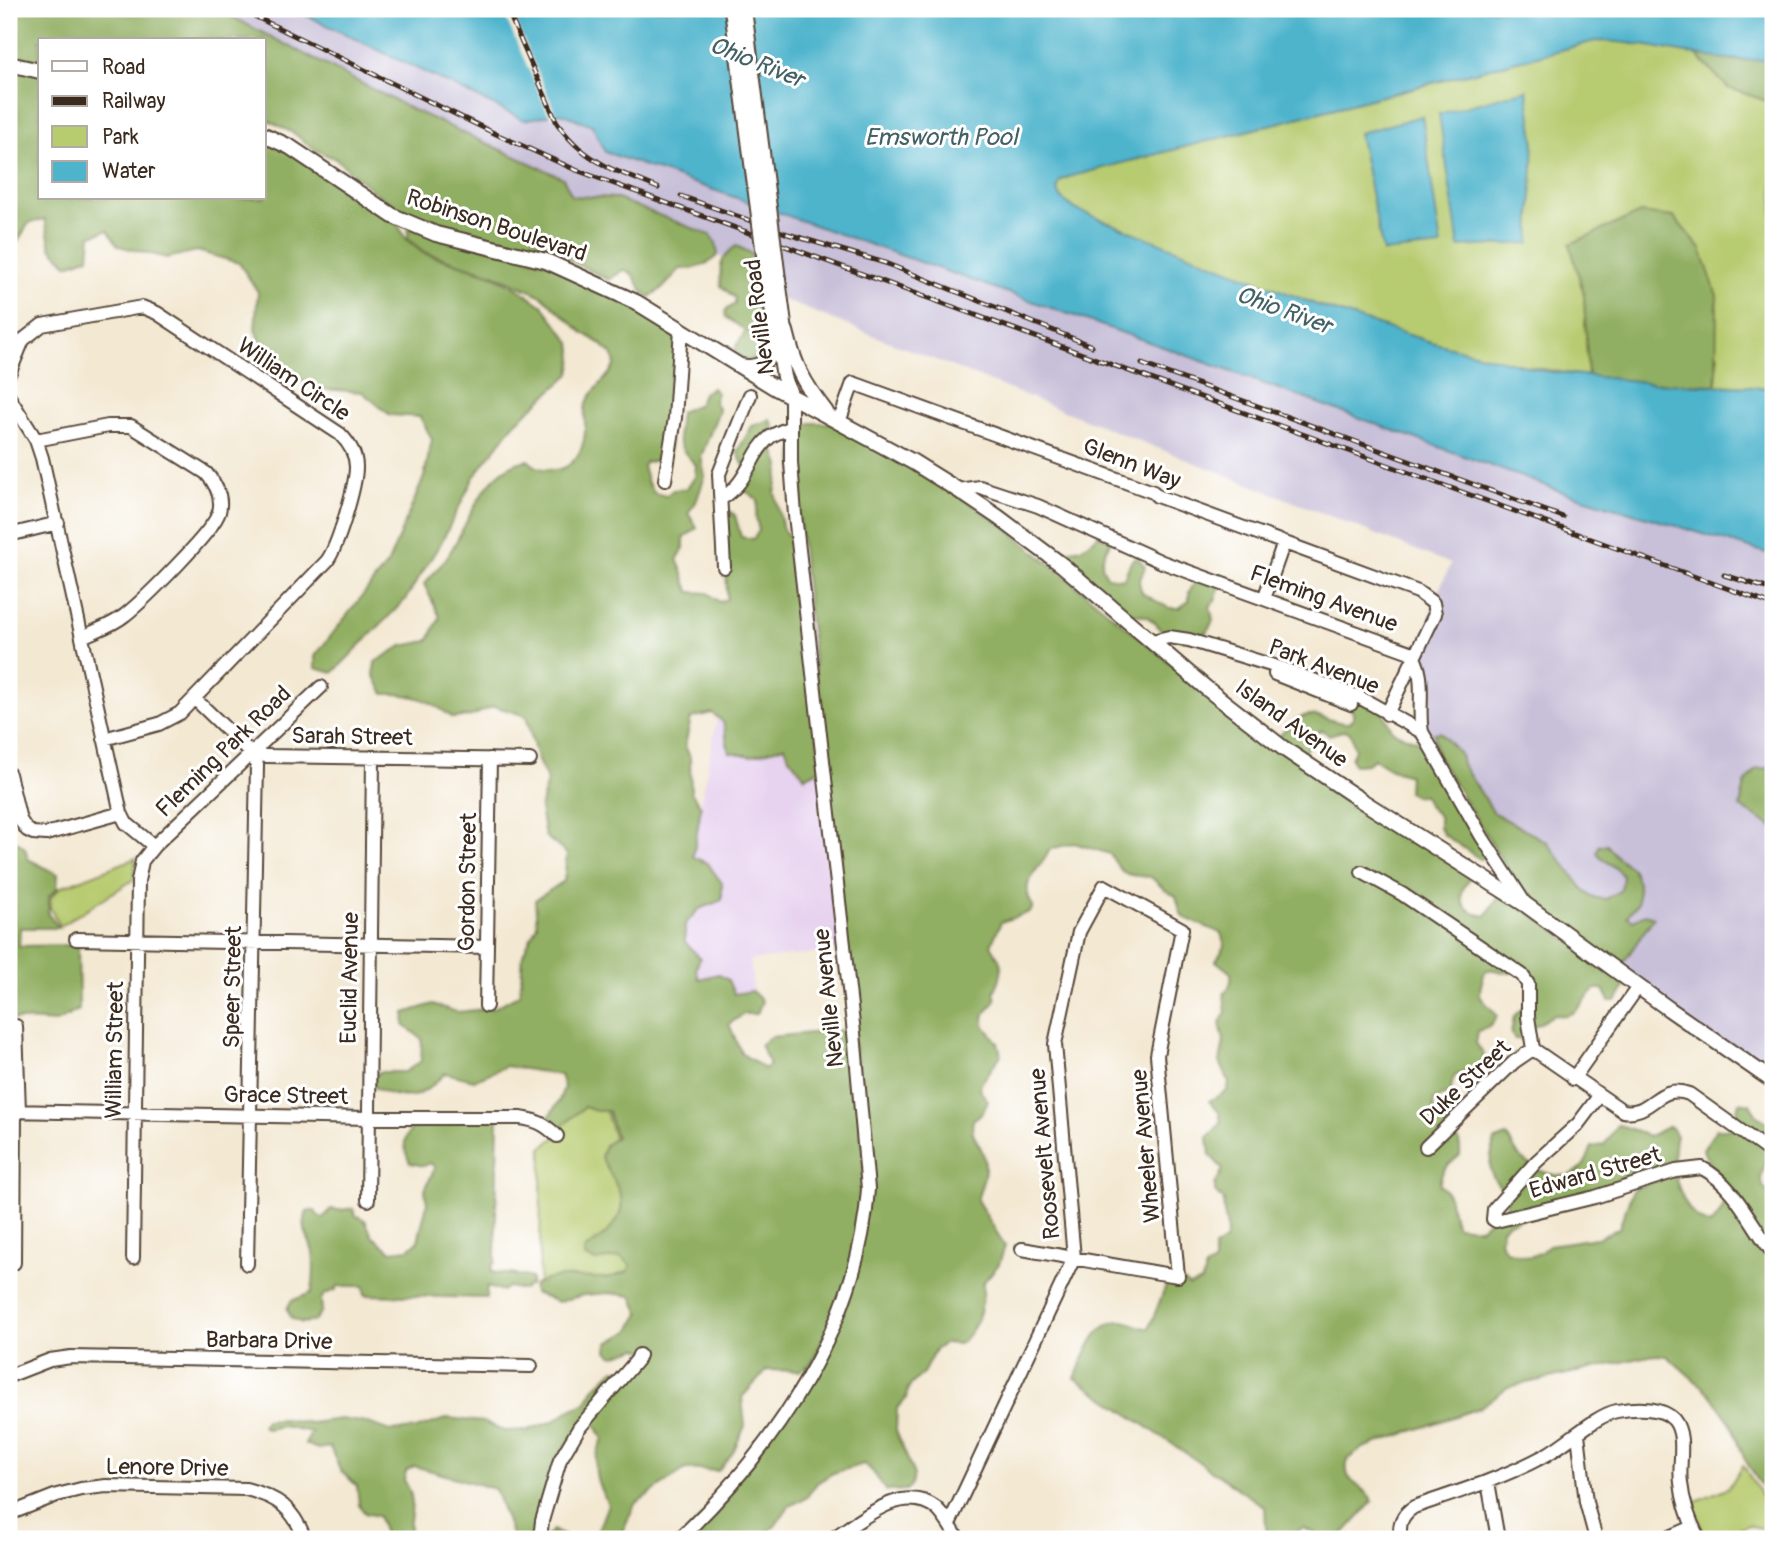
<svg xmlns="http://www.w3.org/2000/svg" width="1782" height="1548" font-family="Pangolin,sans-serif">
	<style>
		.built { fill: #e7d2ef }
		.industrial { fill: #c8bfd8 }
		.green { fill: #b7cb6f; stroke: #797a46; stroke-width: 2 }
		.forest { fill: #91af62; stroke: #666c40; stroke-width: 2 }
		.water { fill: #4eb4cc; stroke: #446f75; stroke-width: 2 }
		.pier { fill: #f3e8d2 }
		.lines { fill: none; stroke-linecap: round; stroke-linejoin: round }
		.minor-casing { stroke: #574639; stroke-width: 16 }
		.major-casing { stroke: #574639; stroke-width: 18 }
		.minor { stroke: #fff; stroke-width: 12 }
		.major { stroke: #fff; stroke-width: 14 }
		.rail-casing { stroke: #3b2a1e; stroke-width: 5 }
		.rail { stroke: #fff; stroke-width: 2.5; stroke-dasharray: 8; stroke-linecap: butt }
		.major-bridge-casing { stroke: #574639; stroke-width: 18; stroke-linecap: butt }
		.major-bridge { stroke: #fff; stroke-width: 14 }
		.labels { text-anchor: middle; stroke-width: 6; stroke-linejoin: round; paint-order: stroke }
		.street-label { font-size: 23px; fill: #3b2a1e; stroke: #fff }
		.water-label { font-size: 24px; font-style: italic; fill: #436164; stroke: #fff }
	</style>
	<rect width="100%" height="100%" fill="#fff"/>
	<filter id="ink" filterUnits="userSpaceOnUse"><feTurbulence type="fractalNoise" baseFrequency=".0143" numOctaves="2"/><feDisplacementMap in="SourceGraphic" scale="14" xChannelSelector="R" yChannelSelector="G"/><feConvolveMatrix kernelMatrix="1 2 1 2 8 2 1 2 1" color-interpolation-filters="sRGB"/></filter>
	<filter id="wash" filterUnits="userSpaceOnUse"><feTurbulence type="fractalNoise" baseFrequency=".00686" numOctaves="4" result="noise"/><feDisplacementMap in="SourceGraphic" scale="28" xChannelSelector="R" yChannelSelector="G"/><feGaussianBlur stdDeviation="1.57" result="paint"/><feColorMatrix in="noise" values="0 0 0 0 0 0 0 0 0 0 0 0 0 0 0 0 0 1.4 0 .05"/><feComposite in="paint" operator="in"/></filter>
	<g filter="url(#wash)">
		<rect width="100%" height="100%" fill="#f3e8d2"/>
		<path class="built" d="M800,552L845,950L750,960L754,997L661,1007L748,558Z"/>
		<path class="industrial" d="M144,9H293L524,120L561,113L592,125L605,152L1166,348L1560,491L1773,555V1081L1638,987L1422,732L1418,666L1433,603L1451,564L781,299L778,278L409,142L264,40Z"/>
		<path class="green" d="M1595,41H1614L1694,52L1728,88L1773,103V388L1716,385L1718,355L1570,244L1584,295L1588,376C1412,354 1241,275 1077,210L1063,200L1057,190L1060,181L1068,177Z
			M136,858L133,880L60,926L50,908L51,897L61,887Z
			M598,1088L636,1204L635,1287L539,1285L542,1148L559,1134L560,1128Z
			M1743,1465L1773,1516V1531L1747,1525L1713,1539H1706L1692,1503L1729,1487Z"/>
		<path class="forest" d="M9,9H217L413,110L563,178L572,196L615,198L710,235L716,243L718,255C707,266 696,269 680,269L664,287L650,297C636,291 639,272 623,270L609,280L562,256L514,243L467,236L419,221L382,198L336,159L313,149L295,134L264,118V40H40V61L9,55Z
			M1694,52L1737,61L1773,59V103L1728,88Z
			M9,68L40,73V198H264V137L393,217L407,240L423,253L492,275L517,288L543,306L571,343L573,358L570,374L515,423L474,477L442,541L405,600L333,673L315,668V656L388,563L424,477L432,439L420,417L390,415L362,392L321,389L277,370L255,330L258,292L239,263L197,251L167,258L118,246L108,230L91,235L89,257L68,265L51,248L45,219L29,223L9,255Z
			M1640,213L1674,217L1701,249L1717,296L1716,385L1653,383L1588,376L1584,295L1570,244Z
			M408,228L546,262L667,323L676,342L669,452L660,460L646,462L643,466L647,481L654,493L666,496L673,490L686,489L695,477L696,465C675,445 677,440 680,412L699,404L703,393L712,388L717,393L714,401L719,410L701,457L705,476L696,502L688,513L697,528L684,538V548L677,560C683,570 684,581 690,592L708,593L719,602L727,599L725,508L735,515L741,537L753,539L759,531L756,517L758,500L743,489L746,470L737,452L752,426L770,420L774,426L771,431L775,452L780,466L775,493L783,530L796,543L821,769L805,777L789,757L785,746L751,756L729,752L723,722L712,713L691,718L685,746L690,757L691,792L701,807L693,857L707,863L722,883V900L699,909L685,924V942L700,958L696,969L699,979L718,974L728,980L734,994L752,991L762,1001L757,1014H744L729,1024L741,1053L765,1069L770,1064L760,1045L770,1037L852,1029L866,1189L858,1255L812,1363L799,1371L767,1370L742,1397L745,1426L732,1454L718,1471L686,1469L635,1504L619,1539H543L553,1530C569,1541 579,1539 597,1533L608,1504C594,1480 591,1463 603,1439L591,1416L631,1368L645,1360V1351L638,1348L614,1356L607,1351L608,1343L629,1331L640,1314L632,1296L609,1293L584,1295L558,1302L534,1293L533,1286C556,1271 580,1279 606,1278C613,1277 621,1274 628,1271L631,1265L620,1257L596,1261L585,1257L584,1250C601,1239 626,1221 621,1198C618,1184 607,1170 601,1157L605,1145L616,1137L608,1111H596L584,1107L560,1128L551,1124L548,1118L559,1101L564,1087L560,1075L506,1066L474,1080L445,1073C421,1099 408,1103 375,1088L373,1078L379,1072H405L421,1061L422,1039L404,1025L405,1013L433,1004L457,1012L494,1008L520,994L523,954L537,925L535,900L564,881L567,854L545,836L540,809L547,780L537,759L526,716L494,706L472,716L453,718C430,700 414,693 384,694L374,675L375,662L402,646L428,641L440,617L424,584C433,574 442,565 449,554C470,521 484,467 528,460C536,468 540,469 552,470C572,471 584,450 585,432C586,423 583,413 586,405C592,388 608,380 615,364L612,354L601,344L582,332L542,296L493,274L424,252L408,239Z
			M736,246C740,248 747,250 751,254C763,265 774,337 765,351C760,358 753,359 745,360L735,353L736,346L746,331L726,317L725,311L735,304V298L721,286C719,267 720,257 736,246Z
			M811,423H832L911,465L1000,523L1197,685L1474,875C1454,892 1459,912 1486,916L1501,892L1620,977L1624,988L1616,1001H1609L1603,989H1596C1578,1002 1582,1018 1553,1015C1541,1024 1530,1026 1521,1039H1515L1511,1034L1514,1016C1529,1002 1540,993 1533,971C1523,967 1519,973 1509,973C1499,973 1495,967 1485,971C1484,977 1479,987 1480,994C1481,1003 1494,1008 1497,1017L1490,1026L1478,1031L1476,1043L1484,1055L1483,1061C1480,1064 1478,1068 1474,1070C1459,1079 1453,1066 1451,1091L1434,1101L1433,1107C1445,1125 1462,1131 1460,1155C1450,1165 1439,1170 1440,1185C1455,1198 1448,1209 1457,1226L1480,1228L1506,1207L1508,1195C1487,1176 1488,1167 1494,1141L1507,1136C1511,1142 1514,1149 1518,1155C1531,1170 1566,1186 1582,1167C1587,1162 1589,1153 1592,1147L1604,1145L1617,1125C1629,1126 1637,1133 1649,1136L1670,1126L1676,1136C1672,1148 1675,1157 1673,1169L1508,1223L1502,1229L1500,1241L1506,1251L1529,1257L1540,1253L1549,1245L1597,1238L1608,1234L1619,1228L1633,1189L1674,1175C1682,1196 1687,1217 1710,1225C1722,1215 1731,1194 1721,1179C1714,1168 1707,1162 1703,1150L1716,1129H1728L1739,1123L1736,1113L1739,1102L1750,1104L1757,1116L1773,1125V1154H1767L1761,1178L1764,1189L1773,1194V1505L1744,1458L1731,1423L1709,1393L1667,1356L1654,1355L1508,1387L1479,1408L1363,1448L1348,1459C1341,1485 1362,1482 1373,1501L1339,1539H1319L1315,1533L1303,1528L1298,1531L1295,1539L1271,1538L1266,1528L1265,1507L1075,1378C1085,1357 1094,1320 1123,1321C1133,1322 1139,1329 1149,1328L1170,1276L1178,1277L1189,1286L1201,1282L1205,1274V1268L1214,1263V1248L1225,1241C1231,1222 1221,1220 1224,1200L1215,1192V1185L1223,1169L1210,1155L1208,1137L1221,1123L1219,1112L1209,1101L1227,1091L1229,1082L1220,1062L1224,1041L1220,1023L1226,1012L1224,994C1230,986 1232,983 1231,973L1216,961L1225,946L1221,933L1185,918L1181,914L1176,896L1165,890L1151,877C1125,875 1123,877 1110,854L1074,843L1050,849C1040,872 1017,879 1033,907L1030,912L1001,922L991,945C1004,966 1005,970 994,992C999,1005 989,1005 985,1014C984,1017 984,1021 984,1025L998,1043L1001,1055L980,1085L981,1092L988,1101L983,1112L973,1120C970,1136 976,1137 982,1151C989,1167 982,1185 977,1200L1005,1246L999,1264L983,1283C984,1305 978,1330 959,1344L946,1343L935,1350L923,1373L908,1388L906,1399L897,1408L896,1431L914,1475L911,1486L906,1490L887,1491C878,1481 875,1471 864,1464L833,1473L817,1483L806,1498L789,1506L775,1526L757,1539H681L750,1465L841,1313L870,1189L793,461L795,433Z
			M1098,535L1111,541C1103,555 1097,563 1108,577L1123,579C1128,572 1128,564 1134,558L1140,560L1145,567L1139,582L1142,593L1169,608H1179L1189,601V592L1197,579L1221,583L1215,601L1210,606L1213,620L1208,631L1191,640L1164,635C1151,616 1146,613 1123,614L1057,559C1063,545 1072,553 1083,547C1089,544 1094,539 1098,535Z
			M1359,692L1367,693C1372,703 1379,708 1385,716C1390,723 1389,730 1398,734C1408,739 1416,738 1425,745L1487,852L1486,858L1480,859L1444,835L1439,827V816L1429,807L1424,795L1415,796L1408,791L1409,775L1393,770L1374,759L1367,764L1354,765L1351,758L1355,749L1351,734L1346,730L1329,735L1322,730L1316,733L1301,758L1276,740C1289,725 1300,709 1322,717C1331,720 1339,724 1349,723L1353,719V713L1348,705Z
			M1440,732L1460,754L1462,764L1494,813L1547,842L1586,893L1596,898L1606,899L1621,890L1623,877C1614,863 1607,865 1597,853L1599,846L1607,845L1618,858L1632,868L1638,883V903L1627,916L1633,920L1645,914L1654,917L1619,969L1527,901L1437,755L1434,733Z
			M1772,768L1773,771V827L1740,807L1745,784L1757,769Z
			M9,835L25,848L28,859L58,874L57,889L49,896L48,914L59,928H20L19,946L78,945L79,1010L56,1022L9,1019Z
			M419,1118H498L495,1262L492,1265L491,1272C505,1275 517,1273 531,1278V1284L523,1290L508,1287L502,1291L487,1287L486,1298L365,1295L364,1286H338L336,1290L325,1294L321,1299L322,1311L314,1321L302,1323L291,1318L287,1309L291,1301L311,1293C314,1284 315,1258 312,1249C307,1232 301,1231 307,1211H315L318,1216L323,1218L331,1209C339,1212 345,1208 353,1209L355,1215L365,1220L372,1236L391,1251L409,1249L418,1241L427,1204L425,1190L435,1167L430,1163L424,1166L410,1163C400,1141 405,1137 419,1118Z
			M614,1369L626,1371L560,1453L543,1495L536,1535L538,1539H513L495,1489L414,1466L406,1471L404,1480C421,1507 404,1515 412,1539H383V1527L378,1516L365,1513L359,1505L357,1486L340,1470L330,1447L318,1449L305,1444L312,1432L283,1426L267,1429L262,1426L265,1420L284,1419L311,1423L341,1419L368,1423L391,1431L416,1429L448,1418L483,1422L504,1431L528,1430L554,1421L568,1411L586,1403L595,1387Z"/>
		<path class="water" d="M293,9H1014L1027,13L1049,9H1773V59C1714,66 1655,41 1595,41L1068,177L1060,181L1057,190L1063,200L1077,210L1325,308L1431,342L1545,371L1653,383L1773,388V555L1560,491L1166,348L605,152L592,125L561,113L524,120Z
			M1527,90L1534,138L1530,243L1459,247L1439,114Z
			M1422,116L1441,246L1383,252L1359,133Z"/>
		<path class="pier" d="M502,9H510L557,117L551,118L545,106Z"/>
	</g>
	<g filter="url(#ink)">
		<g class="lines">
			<defs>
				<path id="minor" d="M9,374L23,340L42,325L142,307L157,313L340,434C349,443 356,453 356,467C356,486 338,546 327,561L180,713L159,724L104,739
					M9,397L36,440L42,458L121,813L126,823L154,846
					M839,422L853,383L1153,492L1157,496L1418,592L1433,603L1435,614L1387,714
					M36,440L108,426H131L206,473C216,484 223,497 219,512C214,531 144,600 125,615C113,625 97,630 82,637
					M665,480L675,418L681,329
					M958,490L980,487L1038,506L1162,562L1410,652C1428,674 1417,706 1422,732L1482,837L1526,905
					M721,499C750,481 750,453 770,437C776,433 784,430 791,427
					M9,535L58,523
					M724,567L719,474L750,395
					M1264,599L1284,542
					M1152,641L1169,637L1189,640L1284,669L1359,697L1422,732
					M1275,674L1351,704
					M195,699L251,753L265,756L530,760
					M9,774L20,820L27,830L33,833L46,834L121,813
					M1362,872L1402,894L1522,975L1528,984V1017L1533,1049
					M76,939L487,947
					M486,1006L490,759
					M16,1026L19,1111
					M1533,1049L1623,1111C1653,1116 1657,1082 1689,1094L1773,1154
					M1573,1079L1638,987
					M1599,1096L1578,1124L1536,1162L1494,1209L1493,1219L1496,1221L1595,1197L1676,1171L1702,1168C1734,1184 1752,1226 1773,1253
					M9,1111L369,1118H520C536,1120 545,1124 557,1136
					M1426,1147L1514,1062L1533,1049
					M368,1200L373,757
					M133,1258L138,881L142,861L154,846L321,687
					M14,1263L15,1111
					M247,1264L257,765L251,753
					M9,1376L50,1360L71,1357L531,1366
					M1578,1434L1586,1502L1596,1539
					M1488,1482L1498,1539
					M9,1514L57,1495L81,1489L106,1486L246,1489C278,1497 293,1508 305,1539
					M949,1524L1074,1258L1055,1044L1079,932L1104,886L1182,929L1157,1055L1178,1276C1126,1268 1074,1258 1022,1249
					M540,1539L542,1521L560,1460L579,1428L637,1360L639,1355
					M679,1539C775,1448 859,1324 868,1189L854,1033L795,515L791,462V397
					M832,1539C860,1521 902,1482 936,1508C945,1516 952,1529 958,1539
					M1401,1539C1398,1525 1401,1515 1414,1507C1458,1492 1503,1478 1544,1456C1565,1445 1596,1415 1617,1411C1634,1408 1662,1406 1674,1420C1687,1436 1678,1465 1681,1483C1683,1503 1690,1522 1699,1539
					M1665,1539L1693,1527"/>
				<path id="major" d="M9,64L40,71
					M264,135L290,147L393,216L436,234L546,261L636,302L774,387L913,462L958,490L998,517L1062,565L1206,688L1283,748L1359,799L1526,905L1669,1009L1773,1081
					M767,278L784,377L791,397
					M778,279L786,339
					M786,331C794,365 804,384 826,412
					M741,366C760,370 772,360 774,341"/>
			</defs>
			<use href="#minor" class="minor-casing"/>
			<use href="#major" class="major-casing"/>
			<use href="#minor" class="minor"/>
			<use href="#major" class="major"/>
			<defs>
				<path id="rail" d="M240,9L496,134L576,170L1773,605
					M507,9L557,123C573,146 590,158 615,171
					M607,167L658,188
					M681,196L788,234L885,263L1092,346
					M1142,364L1563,517
					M1724,575L1773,590"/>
			</defs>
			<use href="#rail" class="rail-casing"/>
			<use href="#rail" class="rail"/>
			<defs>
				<path id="major-bridge" d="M732,9L767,278
					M744,9L778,279"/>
			</defs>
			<use href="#major-bridge" class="major-bridge-casing"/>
			<use href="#major-bridge" class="major-bridge"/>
		</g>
	</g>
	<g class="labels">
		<g class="street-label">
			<text transform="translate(497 225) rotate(18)" y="8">Robinson Boulevard</text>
			<text transform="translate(759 317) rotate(-97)" y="8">Neville Road</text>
			<text transform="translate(294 379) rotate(34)" y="8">William Circle</text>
			<text transform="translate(1132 463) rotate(21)" y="8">Glenn Way</text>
			<text transform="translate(1324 598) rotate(20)" y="8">Fleming Avenue</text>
			<text transform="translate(1324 666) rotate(21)" y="8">Park Avenue</text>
			<text transform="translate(1292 723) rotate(36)" y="8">Island Avenue</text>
			<text transform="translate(352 736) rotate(1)" y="8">Sarah Street</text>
			<text transform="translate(223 751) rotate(-44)" y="8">Fleming Park Road</text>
			<text transform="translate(467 882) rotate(-89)" y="8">Gordon Street</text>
			<text transform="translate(349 978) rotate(-89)" y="8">Euclid Avenue</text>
			<text transform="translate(232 987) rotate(-89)" y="8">Speer Street</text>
			<text transform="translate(828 998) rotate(-96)" y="8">Neville Avenue</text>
			<text transform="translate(114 1050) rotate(-89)" y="8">William Street</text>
			<text transform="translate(1465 1082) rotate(-43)" y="8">Duke Street</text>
			<text transform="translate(286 1095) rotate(1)" y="8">Grace Street</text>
			<text transform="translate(1145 1146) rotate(-95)" y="8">Wheeler Avenue</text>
			<text transform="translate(1044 1154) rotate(-95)" y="8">Roosevelt Avenue</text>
			<text transform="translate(1595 1172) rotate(-16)" y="8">Edward Street</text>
			<text transform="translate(269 1340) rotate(1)" y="8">Barbara Drive</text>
			<text transform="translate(167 1467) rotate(1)" y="8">Lenore Drive</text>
		</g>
		<g class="water-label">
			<text transform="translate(757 62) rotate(22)" y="8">Ohio River</text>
			<text x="941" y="145">Emsworth Pool</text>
			<text transform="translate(1284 310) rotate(20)" y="8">Ohio River</text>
		</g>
	</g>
	<rect width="1782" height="1548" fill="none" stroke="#fff" stroke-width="35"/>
	<rect x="38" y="38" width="228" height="161" fill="#ffffff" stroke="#b1aaa5" stroke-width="2"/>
	<rect x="52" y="61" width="35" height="10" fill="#ffffff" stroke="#b1aaa5" stroke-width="2"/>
	<text x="102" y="74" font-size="21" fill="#3b2a1e">Road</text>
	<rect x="52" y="96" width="35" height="10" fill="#3b2a1e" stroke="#b1aaa5" stroke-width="2"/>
	<text x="102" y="108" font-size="21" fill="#3b2a1e">Railway</text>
	<rect x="52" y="126" width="35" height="21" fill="#b7cb6f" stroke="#b1aaa5" stroke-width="2"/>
	<text x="102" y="144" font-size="21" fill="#3b2a1e">Park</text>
	<rect x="52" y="161" width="35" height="21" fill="#4eb4cc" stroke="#b1aaa5" stroke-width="2"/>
	<text x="102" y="178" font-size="21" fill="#3b2a1e">Water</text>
</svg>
